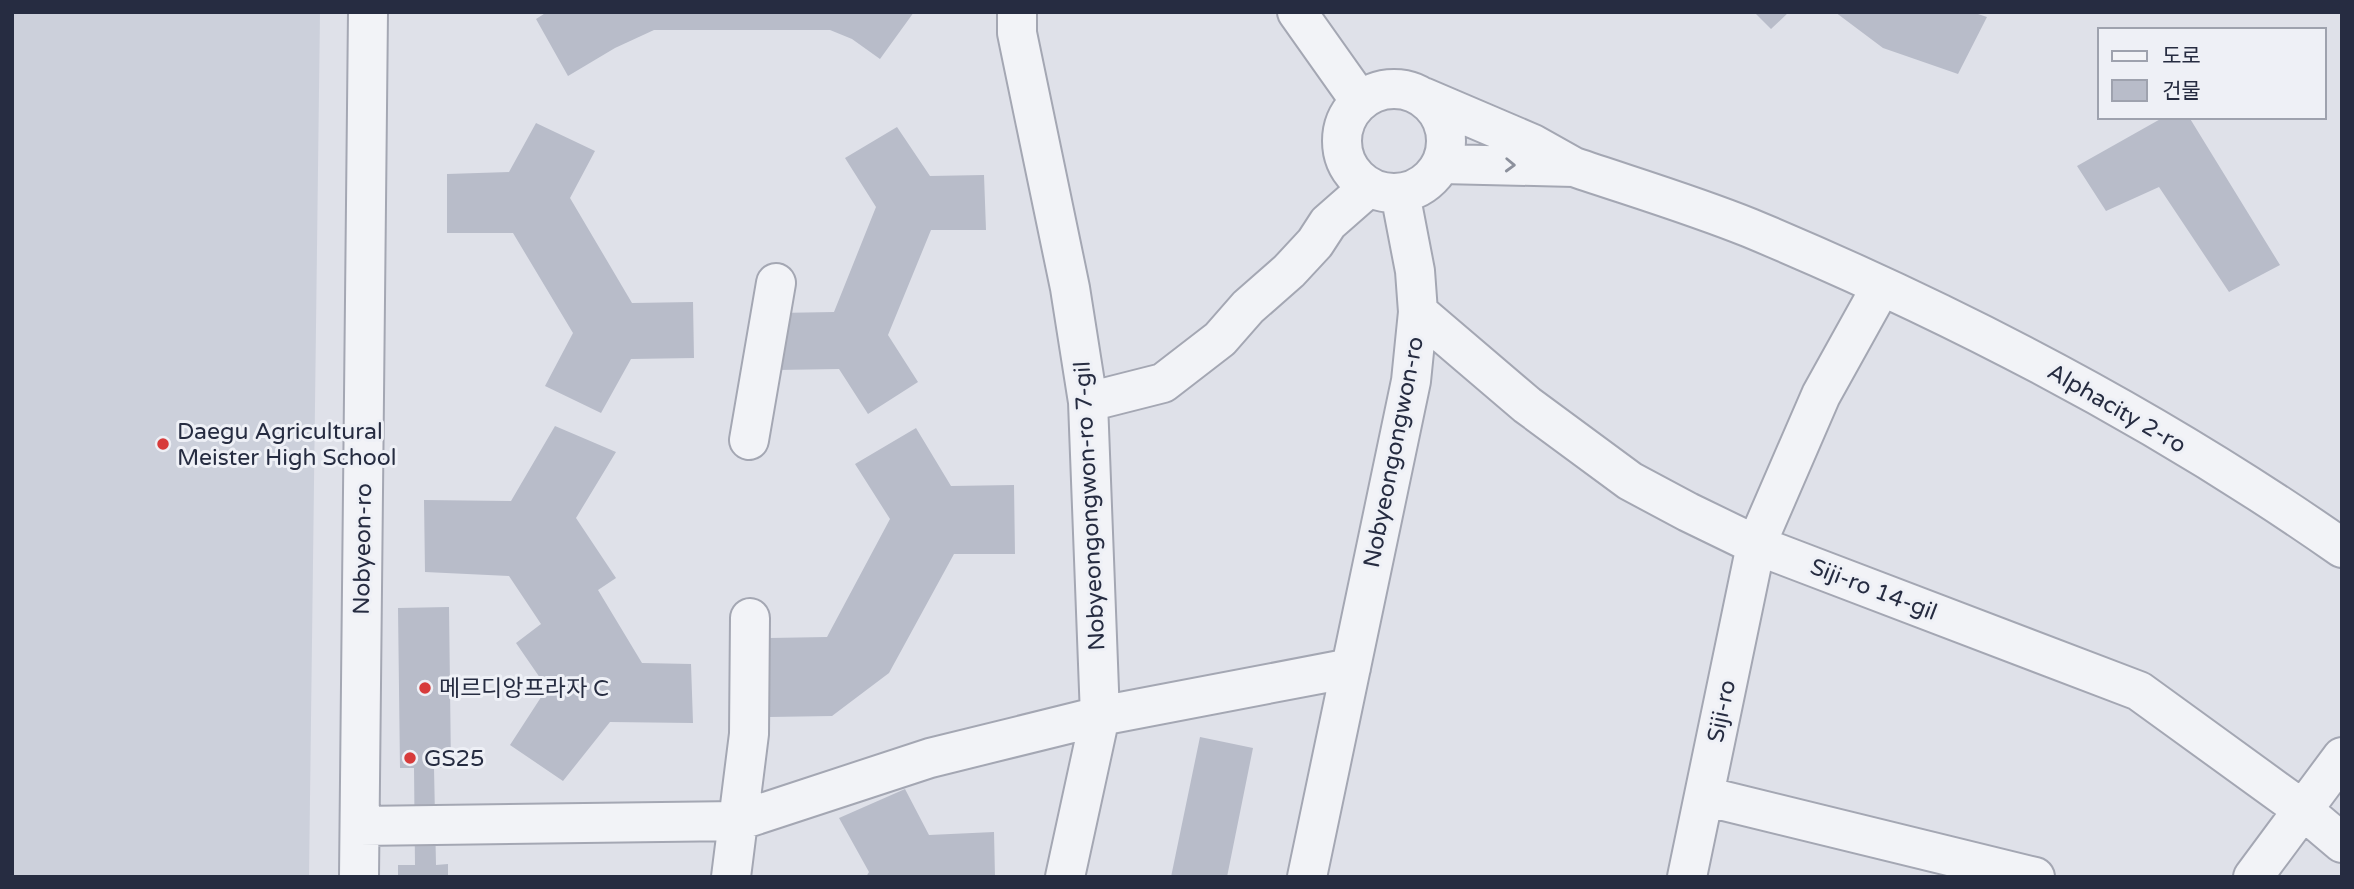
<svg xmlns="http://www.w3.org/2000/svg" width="2354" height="889" font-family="'Varela Round','Noto Sans KR',sans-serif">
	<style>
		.built { fill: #ccd0db }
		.building { fill: #b8bcc9 }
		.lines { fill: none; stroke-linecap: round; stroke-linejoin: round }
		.minor-casing { stroke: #a4a7b3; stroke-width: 42 }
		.minor { stroke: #f2f3f7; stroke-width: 38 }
		.oneway { stroke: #8c909c }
		.poi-dot { fill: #d73b3b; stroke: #eef0f6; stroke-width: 2.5 }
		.labels { text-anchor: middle; stroke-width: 6; stroke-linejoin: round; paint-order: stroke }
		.street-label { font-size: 23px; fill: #262c41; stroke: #eef0f6 }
		.poi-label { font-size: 23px; fill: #262c41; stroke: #eef0f6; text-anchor: start }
	</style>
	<rect width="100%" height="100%" fill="#dfe1e9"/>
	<path class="built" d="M12,12H320L309,877H12Z"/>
	<path class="building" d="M547,12H914L880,59L852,39L830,30H654L615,48L568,76L536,19Z
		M1754,12H1789L1771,29Z
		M1835,12H1972L1987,17L1958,74L1883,48Z
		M2164,117H2189L2280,265L2229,292L2159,187L2106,211L2077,166Z
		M536,123L595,151L570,198L632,303L693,302L694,358L631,359L601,413L545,386L573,333L513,233H447V174L509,172Z
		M897,127L930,176L984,175L986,230H931L888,335L918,382L868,414L839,369L777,370V313L834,312L876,207L845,158Z
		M555,426L616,452L576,518L616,578L598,590L642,663L691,664L693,723L610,722L563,781L510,745L547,688L516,643L541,624L509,576L425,572L424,500L511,501Z
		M916,428L951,486L1014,485L1015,554H954L889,673L832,716L770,717V638L827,637L890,519L855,464Z
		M449,607L451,767L434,768L436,865L448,864V877H398V865H415L414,768H400L398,608Z
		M1200,737L1253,748L1227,877H1171Z
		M905,789L929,835L994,832L995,877H866L869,872L839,818Z"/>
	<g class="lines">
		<defs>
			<path id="minor" d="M1017,12V33L1070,288L1088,402L1100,716L1065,877
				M1297,12L1360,101
				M1342 141a52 52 0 1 1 104 0a52 52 0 1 1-104 0Z
				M1423,97L1533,144L1574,167L1442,164
				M1574,167C1633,187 1693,205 1750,228C1956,314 2158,419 2342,548
				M1418,312L1527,405L1630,481L1688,512L1756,545L2139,691L2303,810L2342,843
				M1088,402L1163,383L1220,339L1248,307L1289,271L1315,243L1328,223L1369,187
				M749,440L776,283
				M1704,796L2035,877
				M360,826L738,821L930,758L1100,716L1351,668
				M359,877L368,12
				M731,877L749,734L750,618
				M1307,877L1411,381L1418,312L1415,271L1400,193
				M1687,877L1756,545L1821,395L1881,287
				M2253,877L2342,757"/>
		</defs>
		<use href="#minor" class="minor-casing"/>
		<use href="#minor" class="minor"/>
	</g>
	<defs><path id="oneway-chevron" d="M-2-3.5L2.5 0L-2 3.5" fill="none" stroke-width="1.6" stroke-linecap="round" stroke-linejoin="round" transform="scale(1.75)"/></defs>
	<use class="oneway" href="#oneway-chevron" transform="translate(1510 165) rotate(2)"/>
	<g class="poi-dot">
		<circle cx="163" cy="444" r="7"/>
		<circle cx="425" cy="688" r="7"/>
		<circle cx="410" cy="758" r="7"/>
	</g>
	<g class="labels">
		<g class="street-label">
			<text transform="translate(2117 408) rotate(30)" y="8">Alphacity 2-ro</text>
			<text transform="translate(1393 452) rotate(-79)" y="8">Nobyeongongwon-ro</text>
			<text transform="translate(1089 506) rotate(-93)" y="8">Nobyeongongwon-ro 7-gil</text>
			<text transform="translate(362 549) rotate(-89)" y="8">Nobyeon-ro</text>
			<text transform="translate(1874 589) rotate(21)" y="8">Siji-ro 14-gil</text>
			<text transform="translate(1721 711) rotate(-78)" y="8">Siji-ro</text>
		</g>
		<g class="poi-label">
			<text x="177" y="439">Daegu Agricultural<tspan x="177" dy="26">Meister High School</tspan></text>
			<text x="439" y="696">메르디앙프라자 C</text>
			<text x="424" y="766">GS25</text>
		</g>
	</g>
	<rect width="2354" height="889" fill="none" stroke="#262c41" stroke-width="28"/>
	<rect x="2098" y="28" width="228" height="91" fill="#eef0f6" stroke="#9ea2ae" stroke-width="2"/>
	<rect x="2112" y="51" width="35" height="10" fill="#f2f3f7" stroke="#9ea2ae" stroke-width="2"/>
	<text x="2162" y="63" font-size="21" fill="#262c41">도로</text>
	<rect x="2112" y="80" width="35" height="21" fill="#b8bcc9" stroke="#9ea2ae" stroke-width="2"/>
	<text x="2162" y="98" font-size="21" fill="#262c41">건물</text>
</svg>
